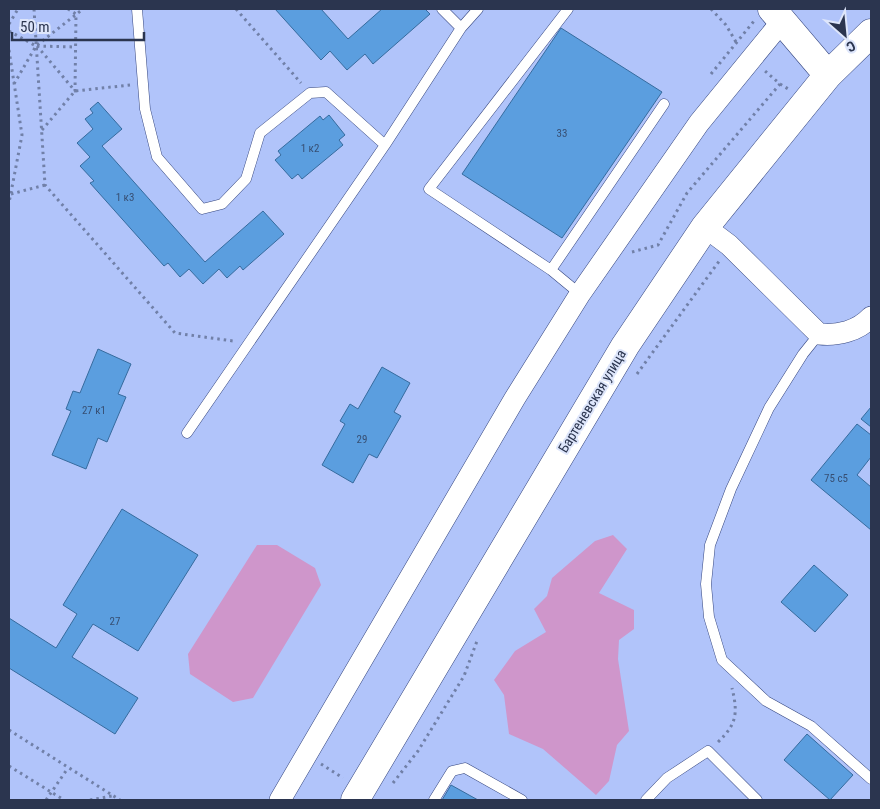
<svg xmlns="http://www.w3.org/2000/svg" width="880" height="809" font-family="'Roboto Condensed',sans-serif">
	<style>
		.green { fill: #cf96cb }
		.building { fill: #5b9edf; stroke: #366b9e }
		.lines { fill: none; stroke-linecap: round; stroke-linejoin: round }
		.lane-casing { stroke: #35467f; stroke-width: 11 }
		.street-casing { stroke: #35467f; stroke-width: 22 }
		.secondary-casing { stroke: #35467f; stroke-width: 29 }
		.path { stroke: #7180a8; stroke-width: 3; stroke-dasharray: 2.5 4; stroke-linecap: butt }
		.lane { stroke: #fff; stroke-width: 10 }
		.street { stroke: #fff; stroke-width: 21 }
		.secondary { stroke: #fff; stroke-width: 28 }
		.labels { text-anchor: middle; stroke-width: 4; stroke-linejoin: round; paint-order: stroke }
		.number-label { font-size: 11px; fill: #374f73 }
		.street-label { font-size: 14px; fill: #2b354f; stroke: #dee6fb }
	</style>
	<rect width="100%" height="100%" fill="#b1c4fa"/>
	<path class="green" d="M613,535L627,549L599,593L634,610V629L619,640L618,659L629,731L617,745L609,781L596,795L543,749L509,734L504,695L494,680L515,651L546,632L534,609L547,596L552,578L595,541Z
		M257,545H277L315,568L321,585L253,698L233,702L190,674L188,654Z"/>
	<path class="building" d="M275,9H321L348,39L382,9H425L430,14L373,64L365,54L347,70L330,51L321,60Z
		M561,28L662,92L562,238L462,174Z
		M98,102L122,129L102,146L205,262L263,211L284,234L243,270L240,266L227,278L219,269L203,284L189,269L180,277L168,263L164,266L90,183L94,181L80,166L90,157L77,143L93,129L85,119L93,113L90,109Z
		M329,115L345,135L339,140L343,145L302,179L298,174L292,179L275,160L281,155L278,151L320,116L323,120Z
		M98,349L131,364L118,394L126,397L107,442L98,438L86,469L52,455L71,411L66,409L73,391L80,393Z
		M382,367L410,383L394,412L401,416L377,458L369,454L353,483L322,465L345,424L340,421L350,404L358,409Z
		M871,407V427L861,419Z
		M857,424L871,435V457L857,475L871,487V530L811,480Z
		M122,509L198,555L138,651L93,624L72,657L138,698L115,734L9,668V618L56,648L77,614L63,605Z
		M814,565L848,595L815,632L781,602Z
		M807,734L853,775L830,800L784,760Z
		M451,785L478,800H442Z"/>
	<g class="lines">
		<defs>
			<path id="lane" d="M137,9L145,109L157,157L202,209L222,204L246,179L260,133L310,93L326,92L385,145
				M442,9L461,28
				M568,9L429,189L551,270L664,104
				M551,270L580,294
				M819,334L803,354L769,408L731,489L710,545L706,584L709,617L722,660L766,701L811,726L871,779
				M187,433L385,145L461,28L478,9
				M434,800L452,771L465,768L522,800
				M646,800L667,778L708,751L757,800"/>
			<path id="street" d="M705,227L729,245L819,334C838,336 858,331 871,317
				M280,800L515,398L580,294L699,123L783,20"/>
			<path id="secondary" d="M772,9L828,75
				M355,800L625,346L705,227L828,75L871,33"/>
		</defs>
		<use href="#lane" class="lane-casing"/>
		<use href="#street" class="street-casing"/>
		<use href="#secondary" class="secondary-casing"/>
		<path class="path" d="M34,9L45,185L175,333L233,341
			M236,9L301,83
			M711,9L726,25L736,42
			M9,24L18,9
			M9,31L36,46L83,9
			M37,46L75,91L76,14L68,9
			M37,46L75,47
			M9,50L22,135L9,203
			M711,74L754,21
			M14,84L36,46
			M780,84L790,90
			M42,130L75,91L130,85
			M11,194L45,185
			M632,252L658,245L687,193L780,84L765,71
			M637,374L720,260
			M9,730L120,800
			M718,742C737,724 738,713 732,688
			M321,764L343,778
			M9,766L64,800
			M393,783L418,751L464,676L477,641
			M46,800L68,768
			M90,800L112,796"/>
		<use href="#lane" class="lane"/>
		<use href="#street" class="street"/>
		<use href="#secondary" class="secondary"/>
	</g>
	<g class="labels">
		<g class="number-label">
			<text x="562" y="137">33</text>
			<text x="310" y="152">1 к2</text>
			<text x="125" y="201">1 к3</text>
			<text x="94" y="414">27 к1</text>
			<text x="362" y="443">29</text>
			<text x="836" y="482">75 с5</text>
			<text x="115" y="625">27</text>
		</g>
		<g class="street-label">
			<text transform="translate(592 401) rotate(-59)" y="5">Бартеневская улица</text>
		</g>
	</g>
	<rect width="880" height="809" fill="none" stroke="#2b354f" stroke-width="20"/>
	<g transform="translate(845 35) rotate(153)" stroke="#dee6fb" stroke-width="4" paint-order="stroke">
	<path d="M0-4L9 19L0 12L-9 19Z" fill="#2b354f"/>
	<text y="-8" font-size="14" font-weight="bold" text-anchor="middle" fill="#2b354f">С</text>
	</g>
	<path d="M12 32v8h132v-8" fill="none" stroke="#2b354f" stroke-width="2.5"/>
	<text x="20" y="32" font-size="15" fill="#2b354f" stroke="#dee6fb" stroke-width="4" paint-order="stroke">50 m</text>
</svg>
